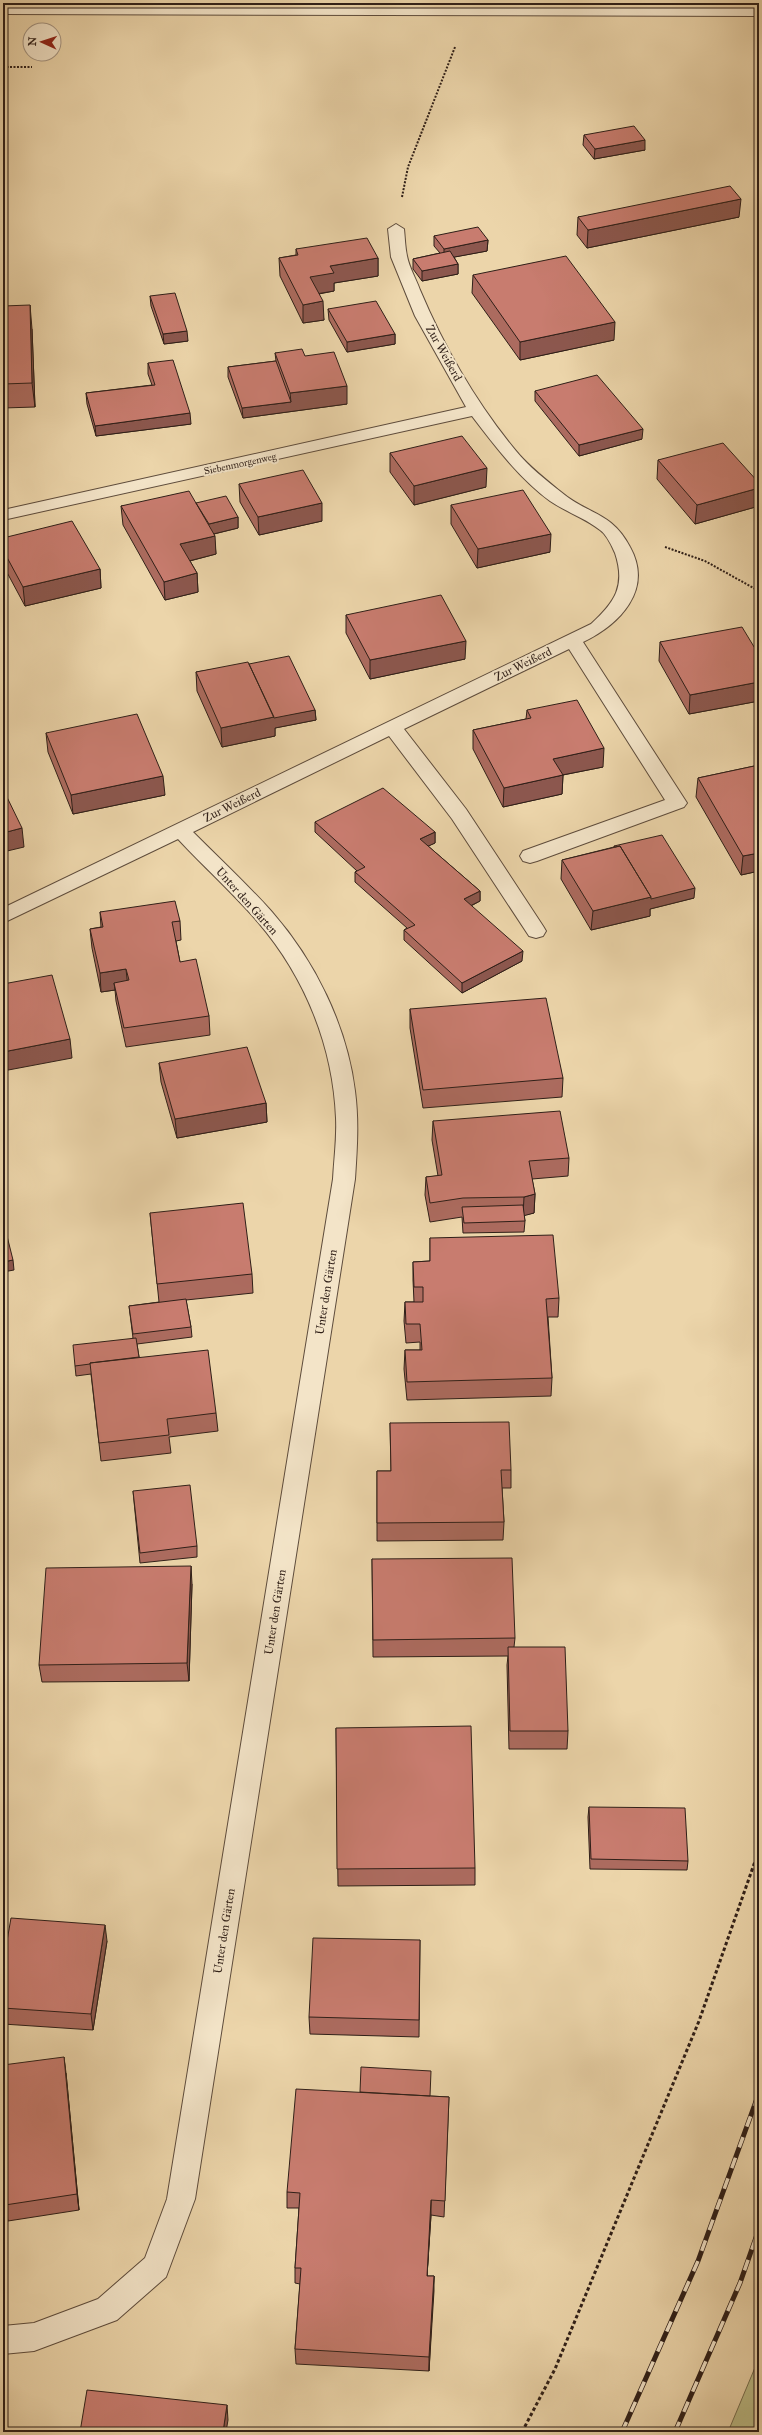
<svg xmlns="http://www.w3.org/2000/svg" width="762" height="2435" font-family="'IM FELL Great Primer',serif">
	<style>
		.green { fill: #bcbc86; stroke: #766e4f }
		.lines { fill: none; stroke-linecap: round; stroke-linejoin: round }
		.minor-casing { stroke: #5e4c3c; stroke-width: 2 }
		.path-far1 { stroke: #2f1f18; stroke-width: 2; stroke-dasharray: 2 1.5; stroke-linecap: butt }
		.path { stroke: #2f1f18; stroke-width: 3; stroke-dasharray: 3.5 2.5; stroke-linecap: butt }
		.minor { fill: #f3e4c8; fill-rule: evenodd }
		.rail-casing { stroke: #2f1f18; stroke-width: 5 }
		.rail { stroke: #f3e4c8; stroke-width: 3.5; stroke-dasharray: 11; stroke-linecap: butt }
		.wall { fill: #ac6b5f; stroke: #2f1f18 }
		.shaded-wall { fill: #8c574e; stroke: #2f1f18 }
		.building { fill: #c87c6f; stroke: #2f1f18 }
		.labels { text-anchor: middle; stroke-width: 4; stroke-linejoin: round; paint-order: stroke }
		.far-street-label { font-size: 10px; fill: #2f1f18; stroke: #f3e4c8 }
		.street-label { font-size: 12px; fill: #2f1f18; stroke: #f3e4c8 }
	</style>
	<rect width="100%" height="100%" fill="#ecd5aa"/>
	<filter id="stains"><feTurbulence type="fractalNoise" baseFrequency=".005" numOctaves="4"/><feColorMatrix values="0 0 0 0 .2 0 0 0 0 .09 0 0 0 0 .02 0 0 0 .5 -.17"/></filter>
	<radialGradient id="worn" r=".72"><stop offset=".6" stop-color="#630" stop-opacity="0"/><stop offset="1" stop-color="#630" stop-opacity=".3"/></radialGradient>
	<path class="green" d="M759,2358V2432H728Z"/>
	<g class="lines">
		<defs>
			<path id="minor" d="M3,6L759,8V16L3,14Z
				M396,224L404,229C405,238 405,247 407,256C409,267 416,279 420,290C444,347 477,404 516,451C528,466 546,480 561,492C588,515 611,511 630,547C654,590 619,625 583,642L687,803L684,807L537,861L530,863L523,861L520,856L523,851L665,800L569,649L404,729L466,809L543,926L546,931L543,936L536,938L529,936L452,819L389,736L193,832C219,858 247,884 272,912C315,961 347,1026 355,1091C359,1121 357,1149 355,1179L195,2199L166,2277L117,2320L34,2351L3,2354V2326L34,2323L98,2299L145,2258L167,2199L333,1179C334,1159 337,1139 336,1118C333,1046 305,977 258,922C233,893 204,867 178,839L3,923V908L591,624C615,602 626,586 615,553C612,546 606,534 600,530C585,518 566,512 550,501C519,478 495,446 472,416L3,520V510L466,407L415,316L391,257L388,229Z"/>
		</defs>
		<use href="#minor" class="minor-casing"/>
		<path class="path-far1" d="M3,67H32
			M402,197L408,167L455,47
			M665,547L705,561L759,591"/>
		<path class="path" d="M522,2432L555,2369L699,2021L759,1850"/>
		<use href="#minor" class="minor"/>
		<defs>
			<path id="rail" d="M622,2432L698,2261L759,2093
				M675,2432L740,2283L759,2229"/>
		</defs>
		<use href="#rail" class="rail-casing"/>
		<use href="#rail" class="rail"/>
	</g>
	<path class="wall" d="M584,135L645,150L594,159L583,145Z
		M578,217H739L587,248L577,235Z
		M434,236L488,240L487,251L454,257L458,264V274L422,281L413,269V259L440,253L434,246Z
		M296,249L378,258V276L334,283V291L319,294L324,320L303,323L280,276L279,258L296,255Z
		M473,275L614,340L520,360L472,293Z
		M150,296L188,341L164,344L151,306Z
		M3,306L32,329L35,407L3,408Z
		M328,309L395,334V344L347,352L329,320Z
		M275,353L305,356L347,404L243,418L228,377V367L276,361Z
		M148,363L191,424L96,436L87,404L86,393L152,385L148,374Z
		M535,391L642,439L579,456L535,401Z
		M390,453L486,487L414,505L390,472Z
		M658,460L759,483V506L695,524L657,479Z
		M239,484L322,521L259,535L240,502Z
		M196,503L238,517V528L214,534L216,554L190,561L197,573L198,592L165,600L123,525L121,506Z
		M451,505L550,552L477,568L451,524Z
		M3,538L100,569L101,588L25,606L3,565Z
		M346,615L465,659L370,679L346,633Z
		M660,642L759,655V701L689,714L659,661Z
		M249,664L315,710L316,720L275,728V736L222,747L197,691L196,672Z
		M527,710L603,767L563,775L562,794L503,807L473,749V730L526,719Z
		M46,733L165,795L73,814L48,752Z
		M759,765V871L741,875L696,797L698,778Z
		M315,822L435,832V843L428,846L480,891V901L471,906L522,961L462,993L404,940V930L407,928L355,882V872L357,871L315,832Z
		M614,846L694,898L650,909V916L591,930L561,879L562,860L614,847Z
		M100,912L180,921L181,940L176,941L180,962L209,1016L210,1035L126,1047L116,1001L115,990L101,992L92,948L90,929L101,927Z
		M410,1009L563,1078L562,1097L423,1108L410,1028Z
		M159,1063L266,1103L267,1122L177,1138L161,1082Z
		M433,1121L569,1158L568,1176L532,1179L535,1194L534,1213L524,1215L525,1221L524,1232L463,1233L462,1217L430,1222L425,1195L426,1177L438,1176L432,1140Z
		M150,1213L252,1274L253,1293L186,1300L191,1327L192,1337L137,1344L139,1357L216,1413L218,1431L169,1437L171,1453L101,1461L91,1374L76,1376L75,1366L133,1338L129,1306L159,1302Z
		M430,1238L559,1298L558,1317H548L552,1378L551,1396L407,1400L404,1369L405,1350H420V1342L406,1343L404,1321L405,1302H414L413,1280V1262L430,1261Z
		M390,1423L511,1470V1488H502L504,1522L503,1540L377,1541V1471H391Z
		M133,1491L197,1546V1557L140,1563Z
		M372,1559L515,1638L514,1647L568,1731L567,1749H509L507,1665L508,1656L373,1657Z
		M192,1584L189,1681L42,1682L39,1665Z
		M336,1728L475,1868V1885L338,1886Z
		M589,1807L688,1861L687,1870L590,1869L588,1817Z
		M420,1940L419,2037L310,2034L309,2017Z
		M107,1941L93,2030L3,2024V1964Z
		M3,2065L66,2073L79,2210L8,2221L5,2205L4,2198H3Z
		M430,2096L449,2097L444,2217L431,2215L427,2276H434L429,2371L296,2364L295,2349L300,2284L295,2283V2268L299,2208H287V2192Z"/>
	<path class="shaded-wall" d="M645,140V150L594,159L595,149Z
		M741,199L739,217L587,248L588,230Z
		M488,240L487,251L444,259V249Z
		M378,258V276L334,283V291L310,295V277L330,266Z
		M458,264V274L422,281V271Z
		M323,301L324,320L303,323V305Z
		M30,305L32,329L35,407L32,383Z
		M615,322L614,340L520,360V342Z
		M187,331L188,341L164,344L163,334Z
		M395,334V344L347,352V342Z
		M347,386V404L243,418L242,408L291,402L290,393Z
		M190,413L191,424L96,436L95,426Z
		M643,429L642,439L579,456V445Z
		M487,468L486,487L414,505V486Z
		M759,488V506L695,524L697,505Z
		M322,503V521L259,535L258,517Z
		M238,517V528L205,536V525Z
		M551,534L550,552L477,568L478,549Z
		M215,536L216,554L181,563L180,544Z
		M100,569L101,588L25,606L23,587Z
		M197,573L198,592L165,600L164,582Z
		M466,641L465,659L370,679V660Z
		M759,682V701L689,714L690,695Z
		M315,710L316,720L275,728V736L222,747L221,728L274,717Z
		M604,748L603,767L552,777L553,759Z
		M563,775L562,794L503,807L504,788Z
		M163,776L165,795L73,814L71,795Z
		M22,828L24,847L3,852V833Z
		M435,832V843L420,850V839Z
		M759,853V871L741,875L743,856Z
		M695,888L694,898L650,909V916L591,930L593,911L651,897Z
		M480,891V901L464,909V899Z
		M523,951L522,961L462,993V983Z
		M126,969L128,988L114,983L115,990L101,992L100,973Z
		M70,1039L72,1058L3,1071V1052Z
		M266,1103L267,1122L177,1138L175,1119Z
		M535,1194L534,1213L523,1216L524,1197Z
		M13,1260L14,1270L3,1272V1262Z
		M191,1566L192,1584L189,1681L187,1663Z
		M105,1925L107,1941L93,2030L91,2014Z
		M64,2057L66,2073L79,2210L77,2194Z
		M431,2200V2215L426,2291L427,2276Z
		M434,2276V2291L429,2371V2357Z
		M227,2405L228,2420L226,2432H223Z"/>
	<path class="building" d="M634,126L645,140L595,149L584,135Z
		M730,186L741,199L588,230L578,217Z
		M478,227L488,240L444,249L434,236Z
		M367,238L378,258L330,266L334,273L310,277L323,301L303,305L279,258L298,255L296,249Z
		M450,251L458,264L422,271L413,259Z
		M566,256L615,322L520,342L473,275Z
		M175,293L187,331L163,334L150,296Z
		M376,301L395,334L347,342L328,309Z
		M30,305L32,383L3,384V306Z
		M302,349L305,356L334,352L347,386L290,393L275,353Z
		M173,360L190,413L95,426L86,393L155,385L148,363Z
		M276,361L291,402L242,408L228,367Z
		M597,375L643,429L579,445L535,391Z
		M462,436L487,468L414,486L390,453Z
		M723,443L759,483V488L697,505L658,460Z
		M303,470L322,503L258,517L239,484Z
		M523,490L551,534L478,549L451,505Z
		M189,491L215,536L180,544L197,573L164,582L121,506Z
		M226,496L238,517L209,524L196,503Z
		M72,521L100,569L23,587L3,550V538Z
		M441,595L466,641L370,660L346,615Z
		M742,627L759,655V682L690,695L660,642Z
		M289,656L315,710L274,718L249,664Z
		M248,662L274,717L221,728L196,672Z
		M577,700L604,748L553,759L563,775L504,788L473,730L531,718L527,710Z
		M137,714L163,776L71,795L46,733Z
		M759,765V853L743,856L698,778Z
		M383,788L435,832L420,839L480,891L464,899L523,951L462,983L404,930L415,925L355,872L365,867L315,822Z
		M3,789L22,828L3,833Z
		M662,835L695,888L651,899V897L620,846L615,847L614,846Z
		M620,846L651,897L593,911L562,860Z
		M175,901L180,921L172,922L180,962L196,959L209,1016L124,1028L114,983L129,980L126,969L100,973L90,929L103,927L100,912Z
		M52,975L70,1039L3,1052V984Z
		M546,998L563,1078L423,1090L410,1009Z
		M247,1047L266,1103L175,1119L159,1063Z
		M560,1111L569,1158L529,1161L535,1194L524,1197L463,1198L430,1203L426,1177L442,1175L433,1121Z
		M243,1203L252,1274L157,1284L150,1213Z
		M523,1205L525,1221L464,1223L462,1207Z
		M3,1220L13,1260L3,1262Z
		M553,1235L559,1298L546,1299L552,1378L407,1382L405,1350H422L420,1324H406L405,1302H423V1287H414L413,1262L430,1261V1238Z
		M186,1299L191,1327L133,1334L129,1306Z
		M136,1338L139,1357L90,1363V1364L75,1366L73,1345Z
		M208,1350L216,1413L167,1419L169,1435L99,1443L90,1363Z
		M509,1422L511,1470H501L504,1522L377,1523V1471H391L390,1423Z
		M190,1485L197,1546L140,1553L133,1491Z
		M512,1558L515,1638L373,1640L372,1559Z
		M191,1566L187,1663L39,1665L46,1568Z
		M508,1647H565L568,1731H510Z
		M471,1726L475,1868L337,1869L336,1728Z
		M589,1807L685,1808L688,1861L591,1859Z
		M11,1918L105,1925L91,2014L3,2008V1964Z
		M313,1938L420,1940L419,2020L309,2017Z
		M64,2057L77,2194L5,2205L3,2182V2065Z
		M361,2067L431,2071L430,2096L360,2092Z
		M296,2089L449,2097L445,2201L431,2200L427,2276H434L429,2357L295,2349L301,2268H295L300,2193L287,2192Z
		M87,2390L227,2405L223,2432H80Z"/>
	<g class="labels">
		<g class="far-street-label">
			<text transform="translate(240 463) rotate(-12)" y="4">Siebenmorgenweg</text>
		</g>
		<g class="street-label">
			<text transform="translate(444 353) rotate(61)" y="4">Zur Weißerd</text>
			<text transform="translate(523 664) rotate(-26)" y="4">Zur Weißerd</text>
			<text transform="translate(232 805) rotate(-26)" y="4">Zur Weißerd</text>
			<text transform="translate(247 901) rotate(48)" y="4">Unter den Gärten</text>
			<text transform="translate(326 1292) rotate(-81)" y="4">Unter den Gärten</text>
			<text transform="translate(275 1612) rotate(-81)" y="4">Unter den Gärten</text>
			<text transform="translate(224 1931) rotate(-81)" y="4">Unter den Gärten</text>
		</g>
	</g>
	<rect width="762" height="2435" fill="none" stroke="#ecd5aa" stroke-width="16"/>
	<rect x="4" y="4" width="754" height="2427" fill="none" stroke="#2f1f18" stroke-width="2"/>
	<rect x="8" y="8" width="746" height="2419" fill="none" stroke="#2f1f18"/>
	<g transform="translate(42 42) rotate(273)"><circle r="19" fill="#f3e4c8" stroke="#a59582"/>
	<path d="M0-3L7 15L0 10L-7 15Z" fill="#8f2418"/>
	<text y="-6" font-size="11" font-weight="bold" text-anchor="middle" fill="#2f1f18">N</text>
	</g>
	<rect width="100%" height="100%" filter="url(#stains)"/>
	<rect width="100%" height="100%" fill="url(#worn)"/>
</svg>
